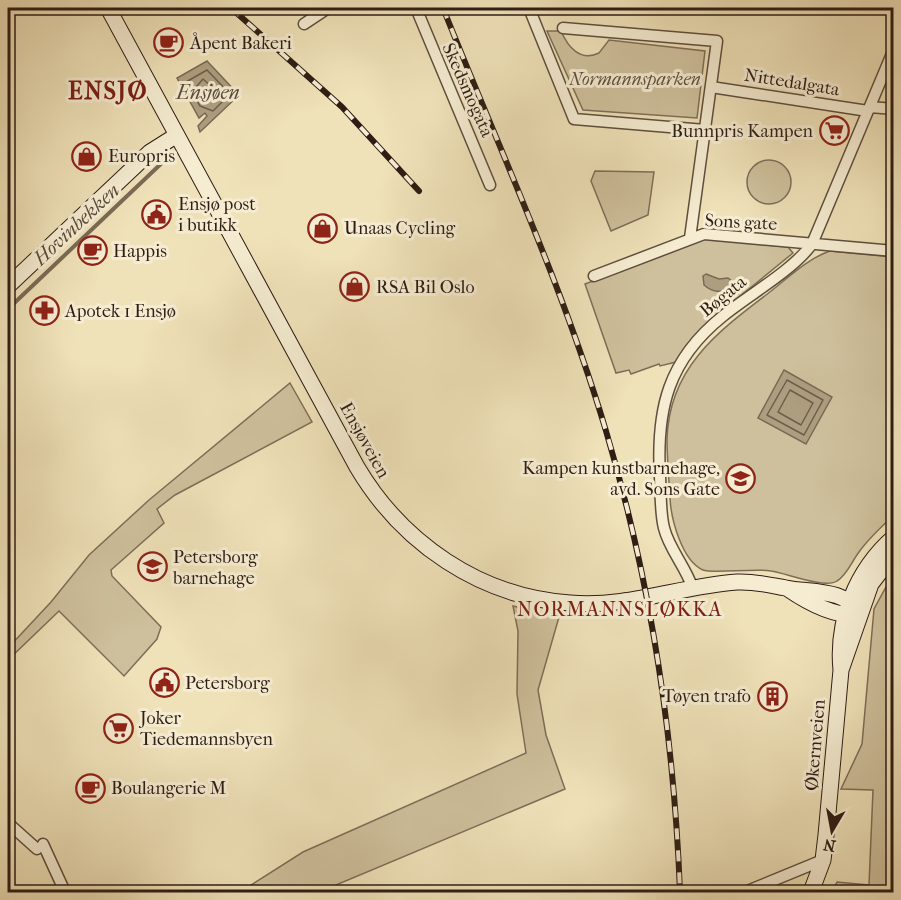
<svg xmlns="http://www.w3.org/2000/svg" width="901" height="900" font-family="'IM FELL French Canon',serif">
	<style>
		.green { fill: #cec09c; stroke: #7e6e58; stroke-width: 1.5 }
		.water { fill: #ad9e80; stroke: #7a6a55; stroke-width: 1.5 }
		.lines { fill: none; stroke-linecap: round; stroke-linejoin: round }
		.shore { stroke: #6e5e4a; stroke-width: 1.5 }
		.stream { stroke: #7a6a55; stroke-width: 4 }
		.street-casing { stroke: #5e4e3d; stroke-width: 13 }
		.secondary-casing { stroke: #2e1d14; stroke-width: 17 }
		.street { stroke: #f5ecd1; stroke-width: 10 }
		.secondary { stroke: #f5ecd1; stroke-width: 15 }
		.rail-casing { stroke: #2e1d14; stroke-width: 6 }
		.rail { stroke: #f5ecd1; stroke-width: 4; stroke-dasharray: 11; stroke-linecap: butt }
		.labels { text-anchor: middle; stroke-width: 6; stroke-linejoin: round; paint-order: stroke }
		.poi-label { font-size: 18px; fill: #2e1d14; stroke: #f5ecd1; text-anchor: start }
		.park-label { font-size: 18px; font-style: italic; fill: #5e4e3d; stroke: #f5ecd1 }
		.street-label { font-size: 18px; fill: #2e1d14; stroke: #f5ecd1 }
		.water-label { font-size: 20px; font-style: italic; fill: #5a4a3a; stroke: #f5ecd1 }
		.neighbourhood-label { font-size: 20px; letter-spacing: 1.5px; fill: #7a1f14; stroke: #f5ecd1 }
		.district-label { font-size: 24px; font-weight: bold; letter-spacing: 1.5px; fill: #7a1f14; stroke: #f5ecd1 }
	</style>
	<rect width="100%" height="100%" fill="#efe1b8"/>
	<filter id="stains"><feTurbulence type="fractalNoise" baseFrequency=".00333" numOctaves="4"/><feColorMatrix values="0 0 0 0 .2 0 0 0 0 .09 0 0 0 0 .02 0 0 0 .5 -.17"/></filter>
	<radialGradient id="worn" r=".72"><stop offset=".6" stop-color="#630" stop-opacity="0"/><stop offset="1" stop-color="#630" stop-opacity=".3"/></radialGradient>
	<path class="green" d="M547,31H561C568,47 580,62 599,53L609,40L705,51L697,118L583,110Z
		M747 182a22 22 0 1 1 44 0a22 22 0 1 1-44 0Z
		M595,171L654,172L648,215L611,231L591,181Z
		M706,239L788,247L793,253L706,324L676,362L660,366L659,364L631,374L629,370L616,373L585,284Z
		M830,251L893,257V516C881,527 869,538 859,552C852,561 847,575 837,581C825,589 786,573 771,571C754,568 712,574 703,570C682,561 671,519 670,498C669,479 667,459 667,439C669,369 716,333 766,295C786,280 806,259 830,251Z
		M290,383L312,422L175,495L157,509L164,523L111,570L112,576L161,627L157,639L124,676L59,611L8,660V648L51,602L89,555L149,500Z
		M893,574V892H832L837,882L869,885L873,790L841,789L862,744L874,609Z
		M513,606L559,617L538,690L546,735L565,789L324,890V892H240L303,852L526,753L517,694L518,631Z"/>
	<path class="water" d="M207,61L239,95L200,132L198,126L207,116L205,113L199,118L177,78Z
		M706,274L719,279L728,278L733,282L731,287C722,294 712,292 704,285L703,276Z
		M784,370L832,397L806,444L758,418Z"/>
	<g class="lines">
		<path class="shore" d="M207,70L230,94L213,111L200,106L186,82Z
			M203,79L219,93L213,101L205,99L197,86Z
			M787,380L823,400L804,435L767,415Z
			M790,390L813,403L801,425L778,412Z"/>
		<path class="stream" d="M8,309L165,160"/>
		<defs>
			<path id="street" d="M416,8L490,185
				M529,8L574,119L705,130
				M304,24L328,8
				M563,28L717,41L690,238
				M711,87L868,111
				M870,107L894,109
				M594,276L704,234L894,251
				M693,589C686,567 669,549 664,528C660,512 661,494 660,477C656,409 668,360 723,316C750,294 792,271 812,244L894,49
				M8,823L37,849
				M43,844L65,892
				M745,892L823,860"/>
			<path id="secondary" d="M108,8L357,467C402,543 480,597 570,603C628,608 680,586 737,582C754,581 769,585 786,588C810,593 846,588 860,614
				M8,286L150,152L177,135
				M788,589C807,602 830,615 854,615
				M841,670L871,584L894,554
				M811,892L823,860L826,835L841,670C836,621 856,570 894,537"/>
		</defs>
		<use href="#street" class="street-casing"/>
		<use href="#secondary" class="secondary-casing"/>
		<use href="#street" class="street"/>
		<use href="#secondary" class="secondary"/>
		<defs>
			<path id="rail" d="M231,8L342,107L419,191
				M443,8C499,148 563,287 606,431C651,582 674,736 680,892"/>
		</defs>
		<use href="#rail" class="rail-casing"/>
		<use href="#rail" class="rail"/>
	</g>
	<defs>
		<symbol id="cafe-ring" viewBox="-11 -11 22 22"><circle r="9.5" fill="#f5ecd1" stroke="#8f2418" stroke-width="1.5"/><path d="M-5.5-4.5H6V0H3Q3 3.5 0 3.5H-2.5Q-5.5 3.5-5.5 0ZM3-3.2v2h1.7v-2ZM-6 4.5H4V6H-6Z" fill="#8f2418"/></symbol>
		<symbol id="supermarket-ring" viewBox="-11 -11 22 22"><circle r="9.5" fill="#f5ecd1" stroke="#8f2418" stroke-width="1.5"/><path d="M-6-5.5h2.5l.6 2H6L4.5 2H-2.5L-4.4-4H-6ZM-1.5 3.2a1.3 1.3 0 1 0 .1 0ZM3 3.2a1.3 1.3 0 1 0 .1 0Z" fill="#8f2418"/></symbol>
		<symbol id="shop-ring" viewBox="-11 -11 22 22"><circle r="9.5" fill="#f5ecd1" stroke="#8f2418" stroke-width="1.5"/><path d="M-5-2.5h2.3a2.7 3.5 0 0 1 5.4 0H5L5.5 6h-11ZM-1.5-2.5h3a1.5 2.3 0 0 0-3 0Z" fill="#8f2418"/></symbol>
		<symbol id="civic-ring" viewBox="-11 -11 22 22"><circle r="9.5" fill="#f5ecd1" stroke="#8f2418" stroke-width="1.5"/><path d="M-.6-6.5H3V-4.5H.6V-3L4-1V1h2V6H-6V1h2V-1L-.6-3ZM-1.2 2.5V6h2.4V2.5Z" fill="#8f2418"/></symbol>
		<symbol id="pharmacy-ring" viewBox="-11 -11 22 22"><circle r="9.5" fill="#f5ecd1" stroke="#8f2418" stroke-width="1.5"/><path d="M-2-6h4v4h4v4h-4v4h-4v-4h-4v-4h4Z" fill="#8f2418"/></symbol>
		<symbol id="school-ring" viewBox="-11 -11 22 22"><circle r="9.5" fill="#f5ecd1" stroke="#8f2418" stroke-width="1.5"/><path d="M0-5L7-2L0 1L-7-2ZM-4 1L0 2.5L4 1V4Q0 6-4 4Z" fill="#8f2418"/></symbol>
		<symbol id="building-ring" viewBox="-11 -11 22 22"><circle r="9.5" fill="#f5ecd1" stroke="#8f2418" stroke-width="1.5"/><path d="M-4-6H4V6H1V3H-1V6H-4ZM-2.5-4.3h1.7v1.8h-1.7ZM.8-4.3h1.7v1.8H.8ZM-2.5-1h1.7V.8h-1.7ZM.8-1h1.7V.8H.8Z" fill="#8f2418"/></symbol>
	</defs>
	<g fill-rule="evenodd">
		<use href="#cafe-ring" x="152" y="26" width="33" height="33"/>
		<use href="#supermarket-ring" x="818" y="114" width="33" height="33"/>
		<use href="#shop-ring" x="70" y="140" width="33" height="33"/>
		<use href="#civic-ring" x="140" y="198" width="33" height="33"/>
		<use href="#shop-ring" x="306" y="212" width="33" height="33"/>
		<use href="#cafe-ring" x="76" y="234" width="33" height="33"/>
		<use href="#shop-ring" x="338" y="270" width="33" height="33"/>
		<use href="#pharmacy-ring" x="28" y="294" width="33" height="33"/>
		<use href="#school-ring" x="724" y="462" width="33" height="33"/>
		<use href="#school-ring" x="136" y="550" width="33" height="33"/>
		<use href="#civic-ring" x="148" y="666" width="33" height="33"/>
		<use href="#building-ring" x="756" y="680" width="33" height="33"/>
		<use href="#supermarket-ring" x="102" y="712" width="33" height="33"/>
		<use href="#cafe-ring" x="74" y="772" width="33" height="33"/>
	</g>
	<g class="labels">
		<g class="poi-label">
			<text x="190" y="49">Åpent Bakeri</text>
			<text x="813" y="137" text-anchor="end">Bunnpris Kampen</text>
			<text x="108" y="162">Europris</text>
			<text x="178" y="210">Ensjø post<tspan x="178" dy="21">i butikk</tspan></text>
			<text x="344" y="234">Unaas Cycling</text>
			<text x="113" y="257">Happis</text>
			<text x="376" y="293">RSA Bil Oslo</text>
			<text x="65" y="317">Apotek 1 Ensjø</text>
			<text x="720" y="474" text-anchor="end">Kampen kunstbarnehage,<tspan x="720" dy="21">avd. Sons Gate</tspan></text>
			<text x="173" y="563">Petersborg<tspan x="173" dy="21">barnehage</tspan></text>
			<text x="185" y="689">Petersborg</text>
			<text x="751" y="702" text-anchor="end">Tøyen trafo</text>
			<text x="140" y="724">Joker<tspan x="140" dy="21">Tiedemannsbyen</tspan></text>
			<text x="111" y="794">Boulangerie M</text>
		</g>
		<g class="park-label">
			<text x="635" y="85">Normannsparken</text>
		</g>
		<g class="street-label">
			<text transform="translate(792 82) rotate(9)" y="6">Nittedalgata</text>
			<text transform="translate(468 90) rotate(66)" y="6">Skedsmogata</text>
			<text transform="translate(741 222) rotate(3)" y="6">Sons gate</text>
			<text transform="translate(723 296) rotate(-39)" y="6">Bøgata</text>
			<text transform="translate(365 440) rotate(61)" y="6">Ensjøveien</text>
			<text transform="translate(815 745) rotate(-85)" y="6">Økernveien</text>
		</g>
		<g class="water-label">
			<text x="208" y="99">Ensjøen</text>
			<text transform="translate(76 224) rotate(-43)" y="7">Hovinbekken</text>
		</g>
		<g class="neighbourhood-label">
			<text x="620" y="616">NORMANNSLØKKA</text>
		</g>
		<g class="district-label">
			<text x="108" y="99">ENSJØ</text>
		</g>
	</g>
	<rect width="901" height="900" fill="none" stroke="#efe1b8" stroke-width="30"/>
	<rect x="9" y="9" width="883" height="882" fill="none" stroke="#2e1d14" stroke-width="3"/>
	<rect x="15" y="15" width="871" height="870" fill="none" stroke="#2e1d14" stroke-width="1.5"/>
	<g transform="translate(832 831) rotate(190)" stroke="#f5ecd1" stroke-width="4.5" paint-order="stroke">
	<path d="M0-4.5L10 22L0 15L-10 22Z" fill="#2e1d14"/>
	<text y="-9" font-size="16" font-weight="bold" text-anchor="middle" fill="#2e1d14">N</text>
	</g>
	<rect width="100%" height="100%" filter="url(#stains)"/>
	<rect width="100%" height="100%" fill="url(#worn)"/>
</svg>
